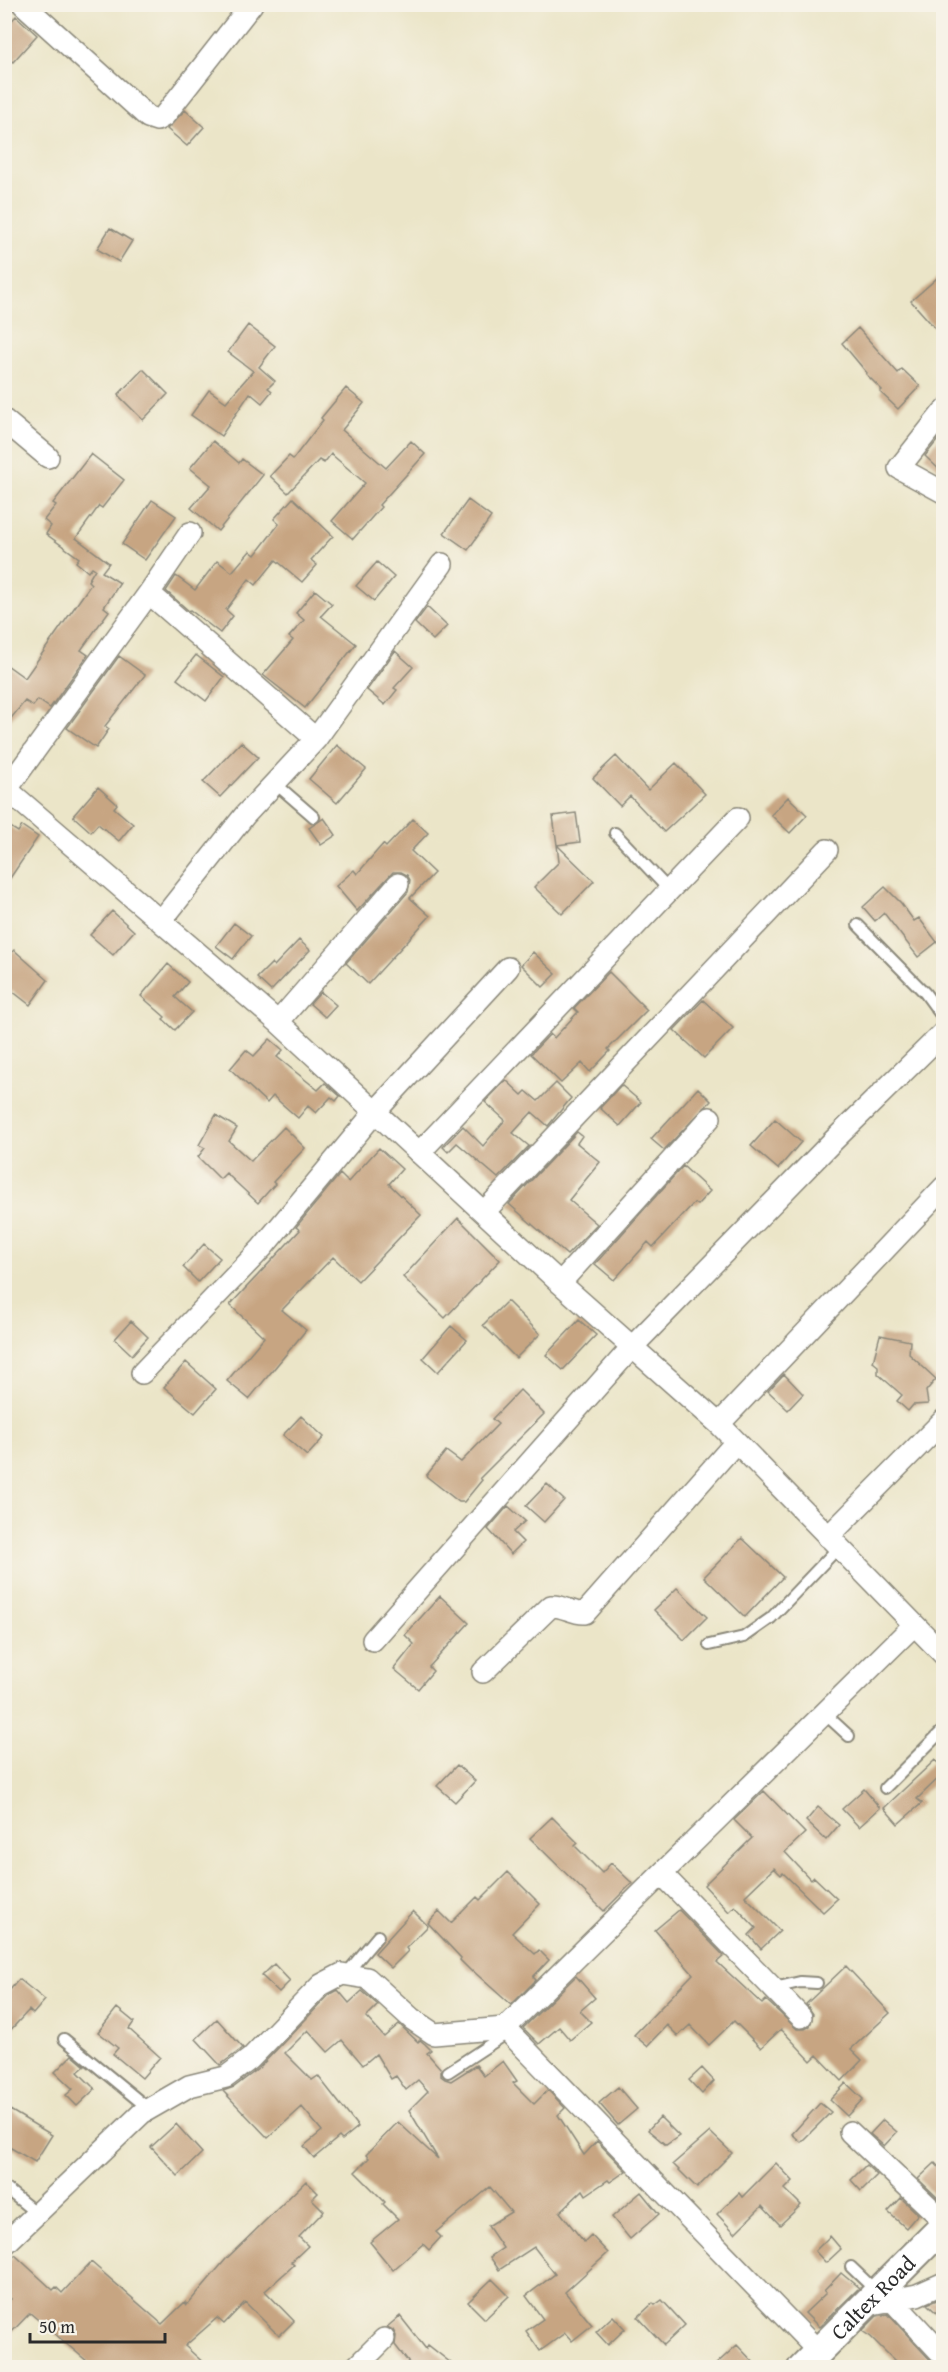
<svg xmlns="http://www.w3.org/2000/svg" width="948" height="2372" font-family="'Gentium Book Plus',serif">
	<style>
		.building { fill: #c7a582 }
		.lines { fill: none; stroke-linecap: round; stroke-linejoin: round }
		.lane-casing { stroke: #8b887a; stroke-width: 14 }
		.street-casing { stroke: #8b887a; stroke-width: 24 }
		.secondary-casing { stroke: #8b887a; stroke-width: 32 }
		.lane { stroke: #fff; stroke-width: 10 }
		.street { stroke: #fff; stroke-width: 21 }
		.secondary { stroke: #fff; stroke-width: 28 }
		.labels { text-anchor: middle; stroke-width: 4.5; stroke-linejoin: round; paint-order: stroke }
		.street-label { font-size: 22px; fill: #2b2b2b; stroke: #f7f3e8 }
	</style>
	<rect width="100%" height="100%" fill="#f7f3e8"/>
	<filter id="ink" filterUnits="userSpaceOnUse"><feTurbulence type="fractalNoise" baseFrequency=".0167" numOctaves="2"/><feDisplacementMap in="SourceGraphic" scale="12" xChannelSelector="R" yChannelSelector="G"/><feConvolveMatrix kernelMatrix="1 2 1 2 8 2 1 2 1" color-interpolation-filters="sRGB"/></filter>
	<filter id="wash" filterUnits="userSpaceOnUse"><feTurbulence type="fractalNoise" baseFrequency=".008" numOctaves="4" result="noise"/><feDisplacementMap in="SourceGraphic" scale="24" xChannelSelector="R" yChannelSelector="G"/><feGaussianBlur stdDeviation="1.35" result="paint"/><feColorMatrix in="noise" values="0 0 0 0 0 0 0 0 0 0 0 0 0 0 0 0 0 1.4 0 .05"/><feComposite in="paint" operator="in"/></filter>
	<g filter="url(#wash)">
		<rect width="100%" height="100%" fill="#ebe5c8"/>
		<g id="blocks">
			<path class="building" d="M16,16L37,35L13,62L4,55V29Z
				M185,110L204,127L187,146L167,129Z
				M110,228L132,241L119,262L97,249Z
				M944,272V338L911,301Z
				M248,325L275,346L259,367L275,381L268,388L272,391L262,403L250,393L221,436L191,415L209,390L226,402L253,371L228,352Z
				M858,328L898,373L902,369L920,386L898,409L880,392L882,390L866,374L867,373L842,343Z
				M143,369L168,394L143,420L118,395Z
				M346,388L364,403L342,430L386,468L411,441L425,454L379,505L381,507L353,539L332,521L365,483L331,454L324,463L319,460L288,493L270,476L289,456L293,459L323,420L321,418Z
				M944,432V474L925,456Z
				M213,441L239,463L242,459L263,475L218,531L191,508L211,485L190,468Z
				M91,454L124,480L102,508L99,506L76,538L109,563L102,572L120,583L104,607L109,611L81,650L88,655L50,708L38,700L33,706L25,701L4,727V663L25,678L91,584L88,581L95,569L92,567L88,572L76,562L79,558L46,534L51,526L44,520L56,505L53,503Z
				M293,498L333,536L311,560L317,565L302,582L276,560L256,585L249,579L226,610L233,616L220,633L190,610L189,611L166,591L176,576L195,590L217,561L232,572L250,551L255,555L279,524L274,519Z
				M152,500L176,516L145,560L122,544Z
				M468,500L491,517L468,550L444,533Z
				M377,562L394,577L374,601L356,586Z
				M315,590L332,604L321,616L356,644L305,708L263,675L293,640L289,637L304,620L296,613Z
				M427,607L447,626L433,640L415,623Z
				M395,651L413,667L394,688L397,690L385,705L367,690Z
				M196,655L224,677L206,701L177,679Z
				M119,656L145,675L105,726L109,729L96,748L67,728Z
				M241,742L258,757L220,797L203,782Z
				M337,745L366,769L337,803L309,779Z
				M616,756L648,790L676,763L705,794L664,832L630,796L620,806L593,778Z
				M98,787L117,804L114,808L133,824L119,841L98,824L91,832L73,816Z
				M788,797L807,815L790,833L771,815Z
				M576,813L580,842L557,845L553,816Z
				M324,818L336,835L321,845L309,828Z
				M413,819L428,833L411,851L434,873L410,898L430,916L368,984L346,963L408,892L410,880L407,875L401,872H393L357,911L336,886L354,870L357,874L383,844L386,847Z
				M4,823L18,832L22,826L38,837L4,887Z
				M557,845L594,881L562,914L534,887L559,862Z
				M885,887L901,903L914,921L919,918L937,942L918,957L884,913L875,921L863,907Z
				M112,911L134,931L113,955L90,935Z
				M234,923L251,936L233,959L216,946Z
				M299,940L310,950L271,991L257,978L272,963L274,966Z
				M14,950L48,980L30,1005L12,991L4,1000V960Z
				M533,952L556,974L543,987L521,965Z
				M168,964L188,982L175,997L192,1012L175,1030L163,1019L165,1017L141,996Z
				M609,972L647,1010L608,1049L610,1051L590,1072L582,1063L561,1083L531,1054L550,1034L554,1038L578,1012L574,1008Z
				M321,992L336,1005L325,1017L310,1004Z
				M703,1000L733,1028L704,1058L674,1030Z
				M270,1039L283,1050L277,1057L318,1090L325,1083L340,1096L336,1101L331,1097L316,1113L308,1106L298,1118L273,1096L267,1103L230,1069L246,1050L254,1056Z
				M506,1080L522,1095L526,1091L538,1101L556,1083L571,1098L548,1126L532,1112L513,1133L529,1146L498,1178L457,1143L448,1152L443,1147L463,1126L483,1146L505,1120L485,1102Z
				M621,1085L641,1102L620,1126L600,1108Z
				M698,1088L711,1101L664,1150L651,1139Z
				M216,1115L237,1128L229,1141L251,1161L284,1127L305,1148L273,1182L275,1184L258,1203L226,1173L220,1179L198,1157L205,1148L199,1145Z
				M775,1119L801,1142L778,1169L751,1146Z
				M577,1132L582,1136L577,1143L600,1162L569,1200L597,1224L567,1255L509,1204Z
				M379,1148L402,1169L389,1184L421,1215L358,1281L333,1257L282,1310L306,1330L249,1399L227,1381L264,1337L230,1305L300,1230L296,1227L340,1174L348,1182Z
				M683,1166L710,1191L697,1205L694,1203L653,1247L648,1242L614,1280L595,1264Z
				M458,1218L500,1260L445,1318L403,1277Z
				M204,1244L220,1258L198,1282L183,1267Z
				M507,1301L540,1334L516,1358L483,1325Z
				M579,1320L596,1335L563,1370L546,1355Z
				M131,1321L148,1337L132,1355L115,1339Z
				M451,1326L467,1340L438,1372L423,1358Z
				M880,1335L910,1341L909,1354L936,1379L926,1391L928,1404L913,1405L908,1411L897,1401L902,1395L878,1374V1366L873,1362Z
				M186,1362L216,1389L195,1413L164,1387Z
				M784,1374L803,1394L788,1410L768,1391Z
				M520,1390L544,1414L480,1478L482,1480L464,1502H459L426,1476L446,1451L461,1462L498,1424L492,1419Z
				M301,1416L324,1437L307,1456L283,1435Z
				M547,1484L564,1500L544,1522L526,1506Z
				M508,1506L525,1521L513,1532L523,1542L511,1554L488,1529Z
				M742,1538L783,1577L745,1617L704,1577Z
				M677,1588L707,1617L684,1640L654,1610Z
				M440,1596L469,1623L429,1667L433,1671L418,1689L394,1669L414,1644L405,1635Z
				M935,1760L944,1769V1773L917,1799L922,1803L898,1824L884,1808Z
				M457,1765L475,1781L455,1802L437,1786Z
				M864,1789L880,1808L859,1827L842,1809Z
				M764,1791L805,1833L785,1852L811,1880L814,1877L837,1899L823,1912L783,1873L781,1875L774,1868L745,1896L780,1931L761,1949L749,1935L756,1928L735,1906L729,1912L704,1885L752,1838L734,1820Z
				M818,1807L839,1825L826,1840L806,1821Z
				M552,1817L578,1843L575,1846L602,1873L611,1863L632,1883L604,1911L530,1838Z
				M508,1872L540,1904L512,1933L535,1954L539,1950L549,1960L533,1977L536,1980L511,2005L473,1971L472,1972L460,1960L461,1958L428,1923L439,1911L451,1923L477,1897L480,1900Z
				M679,1910L724,1956L717,1962L762,2004L766,2000L797,2029H805L810,2026L813,2014L806,2004L846,1966L890,2013L851,2049L862,2060L842,2081L817,2055L811,2061L781,2029L761,2048L734,2021L709,2045L690,2025L678,2036L667,2025L647,2046L634,2035L693,1974L655,1930Z
				M413,1911L428,1926L406,1948L408,1951L391,1968L375,1953Z
				M274,1964L290,1981L279,1992L262,1976Z
				M576,1976L595,1998L580,2011L591,2022L570,2040L559,2027L539,2044L523,2028Z
				M19,1979L45,2000L33,2014L29,2010L4,2037V1997Z
				M338,1990L349,2003L362,1991L378,2005L366,2017L384,2037L399,2024L418,2042L420,2040L425,2044L431,2050L427,2053L441,2069V2076L445,2079L451,2081L476,2065L484,2076L503,2061L517,2081L513,2083L534,2104L548,2090L565,2108L558,2115L584,2155L597,2141L626,2171L610,2182L608,2180L586,2195L583,2190L560,2212L584,2242L591,2235L608,2253L565,2292L592,2325L572,2341L565,2333L540,2351L526,2331L543,2319L526,2296L555,2274L534,2247L499,2270L490,2257L503,2248L488,2226L511,2212L490,2187L436,2232L441,2237L429,2250L423,2244L393,2270L370,2242L398,2219L383,2204L385,2202L355,2172L369,2158L366,2155L398,2122L438,2159L409,2110L428,2091L418,2080L406,2090L396,2076L391,2079L376,2054L363,2065L342,2040L328,2052L308,2030L285,2053L312,2080L318,2076L358,2127L342,2140L339,2137L314,2158L304,2146L322,2131L302,2107L268,2138L223,2091L234,2087L258,2069L329,1995Z
				M117,2008L134,2022L129,2029L160,2057L142,2078L113,2054L118,2048L98,2032Z
				M217,2019L243,2048L220,2065L196,2039Z
				M72,2055L85,2066L78,2072L95,2089L77,2106L66,2095L73,2089L55,2072Z
				M702,2068L714,2081L702,2094L689,2080Z
				M846,2083L863,2099L847,2116L830,2100Z
				M618,2087L637,2109L618,2125L599,2103Z
				M820,2103L831,2112L801,2142L792,2134Z
				M10,2110L52,2135L35,2162L4,2144V2119Z
				M660,2117L679,2136L666,2145L648,2130Z
				M883,2120L897,2132L884,2146L870,2134Z
				M176,2124L202,2153L178,2176L151,2147Z
				M710,2132L732,2153L697,2188L673,2164Z
				M776,2163L793,2181L785,2189L801,2205L780,2225L762,2206L735,2233L717,2214L739,2193L742,2197Z
				M935,2163L944,2173V2192L938,2198L918,2179Z
				M866,2165L877,2175L861,2191L851,2180Z
				M306,2181L318,2193L312,2199L324,2211L299,2237L308,2246L291,2262L294,2265L265,2291L294,2321L279,2336L245,2302L224,2324L217,2318L185,2346L208,2367H94L30,2313L4,2340V2305L11,2299L4,2293V2266L15,2255L53,2290L56,2287L62,2293L91,2262L162,2324L185,2302L187,2305L226,2259Z
				M641,2192L659,2214L630,2239L612,2217Z
				M901,2198L918,2214L906,2228L888,2212Z
				M830,2236L841,2249L826,2263L815,2251Z
				M841,2273L859,2288L819,2327L805,2313L826,2293L824,2291Z
				M492,2279L509,2296L485,2319L468,2302Z
				M944,2297V2320L927,2304Z
				M662,2300L685,2325L664,2345L638,2317L653,2303L655,2305Z
				M888,2314L934,2364L930,2367H901L871,2337L862,2331L877,2316Z
				M400,2316L426,2349L428,2345L456,2367H412L395,2345L396,2336L393,2330L387,2327Z
				M613,2316L625,2329L608,2345L596,2332Z
				M737,2345L758,2367H713Z"/>
		</g>
	</g>
	<g filter="url(#ink)">
		<use href="#blocks" fill-opacity="0" stroke="#8b887a" stroke-width="1.5"/>
		<g class="lines">
			<defs>
				<path id="lane" d="M276,784L314,817
					M615,833L669,890
					M858,925L925,993L944,1019
					M709,1645L744,1637L771,1618L838,1548
					M824,1713L849,1736
					M885,1788L944,1729
					M346,1974L378,1936
					M774,1988L800,1982L817,1983
					M64,2039L149,2109
					M448,2072L509,2032
					M4,2187L36,2213
					M851,2267L876,2291"/>
				<path id="street" d="M23,4L148,117L157,120L164,116L252,4
					M4,420L48,457
					M943,492L899,468L944,411
					M149,593L190,533
					M4,787L278,1022L560,1283L719,1424L944,1655
					M4,793L149,593L316,739
					M161,921L245,815L316,739L442,564
					M278,1022L398,884
					M419,1153L738,818
					M484,1212L827,850
					M560,1283L710,1118
					M142,1373L262,1248L375,1112L508,968
					M719,1424L944,1187
					M828,1537L944,1420
					M373,1640L632,1347L833,1141L944,1032
					M483,1672L551,1606C563,1605 573,1614 585,1613L736,1442
					M662,1874L801,2017
					M505,2028L819,2352
					M850,2132L944,2221
					M4,2245L142,2113L189,2086L226,2077L250,2059L321,1985L342,1974L367,1978L412,2019L434,2034L505,2028L914,1625
					M892,2300L944,2356
					M867,2305L917,2295L944,2283
					M355,2368L384,2339"/>
				<g id="secondary">
					<path id="s1" d="M802,2368L944,2226"/>
				</g>
			</defs>
			<use href="#lane" class="lane-casing"/>
			<use href="#street" class="street-casing"/>
			<use href="#secondary" class="secondary-casing"/>
			<use href="#lane" class="lane"/>
			<use href="#street" class="street"/>
			<use href="#secondary" class="secondary"/>
		</g>
	</g>
	<g class="labels">
		<g class="street-label">
			<text dy="8" stroke="none"><textPath href="#s1" startOffset="100">Caltex Road</textPath></text>
		</g>
	</g>
	<rect width="948" height="2372" fill="none" stroke="#f7f3e8" stroke-width="24"/>
	<path d="M30 2333v9h135v-9" fill="none" stroke="#2b2b2b" stroke-width="3"/>
	<text x="39" y="2333" font-size="18" fill="#2b2b2b" stroke="#f7f3e8" stroke-width="4.5" paint-order="stroke">50 m</text>
</svg>
